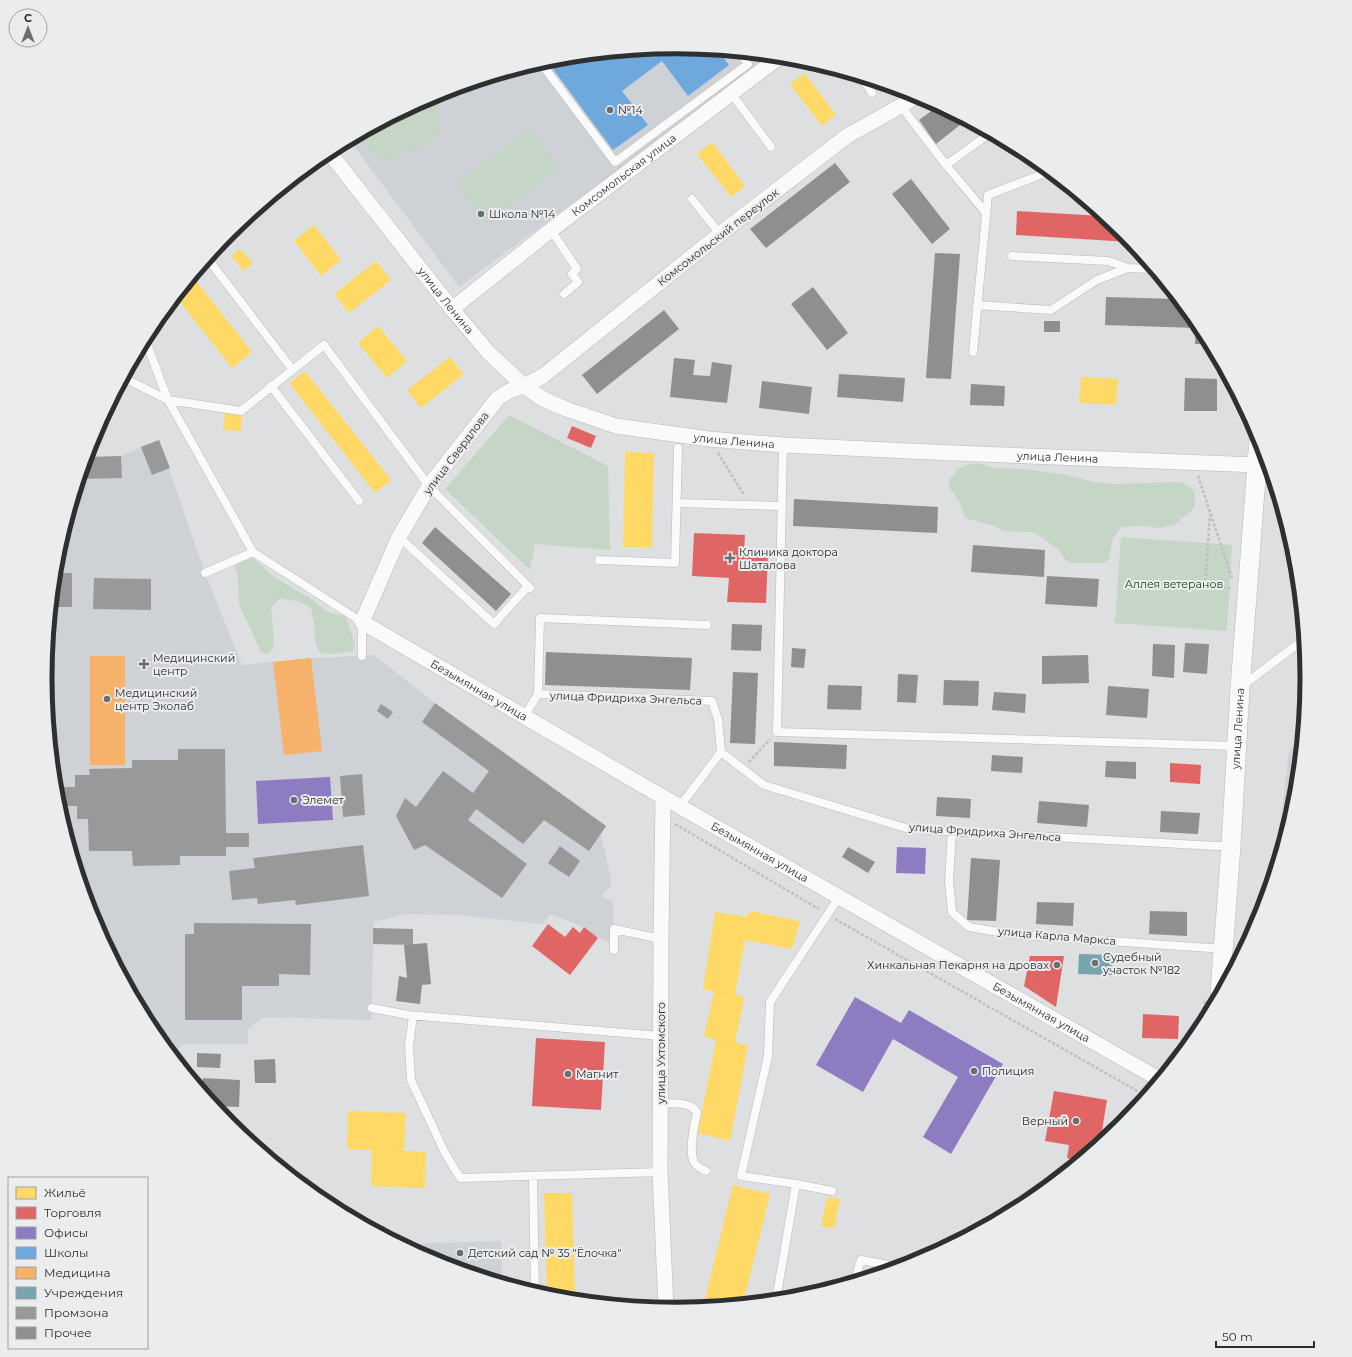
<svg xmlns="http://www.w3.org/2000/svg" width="1352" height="1357" font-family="Montserrat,sans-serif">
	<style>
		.built { fill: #ced1d6 }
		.green { fill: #c6d6c6 }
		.homes { fill: #ffd966 }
		.shops { fill: #e06666 }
		.offices { fill: #8e7cc3 }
		.schools { fill: #6fa8dc }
		.health { fill: #f6b26b }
		.public { fill: #76a5af }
		.industry { fill: #999 }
		.building { fill: #8f8f90 }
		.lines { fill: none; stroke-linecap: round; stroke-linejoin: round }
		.service-casing { stroke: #bababb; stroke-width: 9 }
		.minor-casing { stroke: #bababb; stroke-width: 16 }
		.tertiary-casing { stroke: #bababb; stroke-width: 20 }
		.path { stroke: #bebfbf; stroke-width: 2.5; stroke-dasharray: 3 2; stroke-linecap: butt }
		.service { stroke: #fafafa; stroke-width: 8 }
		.minor { stroke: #fafafa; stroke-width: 15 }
		.tertiary { stroke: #fafafa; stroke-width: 19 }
		.poi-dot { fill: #6c6d6d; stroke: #eaecee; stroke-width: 1.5 }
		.labels { text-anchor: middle; stroke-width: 4; stroke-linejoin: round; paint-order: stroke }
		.poi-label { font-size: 11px; fill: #2e2f2f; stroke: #eaecee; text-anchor: start }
		.street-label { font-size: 11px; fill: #2e2f2f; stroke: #eaecee }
		.park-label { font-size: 11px; fill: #124917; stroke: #eaecee }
		.rim { fill: none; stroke: #2e2f2f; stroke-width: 5 }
	</style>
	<rect width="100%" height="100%" fill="#dedfe0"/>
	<path class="built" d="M676,48L770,57L459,287L350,141L435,95L553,60Z
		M159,440L205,573L242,665L311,658L374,655L435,703L606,826L601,834L612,885L601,896L613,902L614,943L598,938L584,927L550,914L543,924L458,915L406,914L374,922L371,1020L265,1017L248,1029V1044H185L171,1053L151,1029L93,920L57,801L45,678L57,555L87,457L121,456Z
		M1301,735L1295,802L1276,864L1289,752Z
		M501,1241L502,1282L434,1261L402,1244Z"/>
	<path class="green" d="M431,98L439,110L441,123L438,135L428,144L390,159L376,157L359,136Z
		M530,129L560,169L485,223L456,183Z
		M509,415L608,466L610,550L535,544L530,570L445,489Z
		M977,463L995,468L1023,469L1067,475L1094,482L1114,484L1181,482L1194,490L1195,504L1191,511L1174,525L1161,528L1141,526L1121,527L1113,538L1109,559L1104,563H1072L1066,561L1059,550L1037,534L1031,532L1004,531L991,525L965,518L960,503L949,487V480L958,469L964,466Z
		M1121,537L1232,545L1227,631L1115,623Z
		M254,559L274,577L310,598L326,611L346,617L355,644L353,651L334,654L321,653C313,643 316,639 315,628C314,621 312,614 311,608L300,602L280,598L271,608L274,636L273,650L267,654L261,652L239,604L238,576L234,564L240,560Z"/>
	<path class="homes" d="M804,73L836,115L822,126L790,84Z
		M712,142L745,186L731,197L697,154Z
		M314,225L341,260L321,276L294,241Z
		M240,249L253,263L244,271L231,256Z
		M376,261L391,280L349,313L334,294Z
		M193,277L252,352L232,368L176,297Z
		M378,326L407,361L387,378L358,343Z
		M450,357L464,374L421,408L407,390Z
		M305,371L391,480L375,493L289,383Z
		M1081,377L1118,379L1116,405L1079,403Z
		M225,413L242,414L241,431L223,430Z
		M625,452L654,453L652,547H623Z
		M750,911L800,921L792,949L745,940L735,994L744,998L735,1042L748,1046L730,1141L698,1133L716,1040L704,1036L714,992L703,989L715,912L747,917Z
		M348,1111L406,1113L404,1151L426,1152L425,1188L371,1186L372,1150L347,1149Z
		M733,1185L770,1194L743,1303L703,1307Z
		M544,1193H572L575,1300L547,1296Z
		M827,1197L840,1199L834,1229L821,1226Z"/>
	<path class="shops" d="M1017,211L1102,216L1122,232L1130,242L1016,235Z
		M572,426L596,436L591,448L567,438Z
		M694,533L745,535L744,553L768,554L766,603L727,602L729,578L692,576Z
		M1170,763L1201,765L1200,784L1170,782Z
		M548,924L565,937L573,927L580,933L584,927L598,938L570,975L532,946Z
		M1030,956H1064L1056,1007L1024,986Z
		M1143,1014L1179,1016L1178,1039L1142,1038Z
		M536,1038L605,1042L601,1110L532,1106Z
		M1054,1091L1107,1100L1100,1143L1091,1151L1085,1150L1083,1156L1079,1160L1067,1158L1069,1145L1045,1141Z"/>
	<path class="offices" d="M330,777L333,820L258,824L256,781Z
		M897,847L926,848L925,874L896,873Z
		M855,997L901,1023L909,1010L1003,1064L951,1154L923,1137L958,1077L893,1039L863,1092L816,1065Z"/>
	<path class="schools" d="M676,48L719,52L729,65L688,96L662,61L622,91L648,125L613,150L547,61L553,60Z"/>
	<path class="health" d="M90,656H125V765H90Z
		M311,658L322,751L284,755L273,662Z"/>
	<path class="public" d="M1079,954L1113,955L1112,975L1078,974Z"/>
	<path class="industry" d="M159,440L170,468L152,475L141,447Z
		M121,456L122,478L80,479L87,457Z
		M55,573H72V607H52Z
		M94,578L151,579V610L93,609Z
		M435,703L606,826L589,851L544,820L523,844L476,809L468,820L527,864L502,898L425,845L414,850L396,816L405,798L416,807L443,771L473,793L489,771L422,722Z
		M381,704L393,712L388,719L377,711Z
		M52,749H55V774H54Z
		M178,749H225L226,833H249V847H226V856H180V865L133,866L132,851H89L88,819H77V806H65L64,787H75V775H90L89,769L132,768V760H178Z
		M362,774L365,815L343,817L340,776Z
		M363,845L369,896L296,905L295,900L258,904L257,898L232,900L229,871L255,868L253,858Z
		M560,846L580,861L569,877L548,863Z
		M194,923L311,924L310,975L279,974V986H242V1020H185V934H194Z
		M373,928L413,929V945L373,944Z"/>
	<path class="building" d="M938,106L965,121L936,144L919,120Z
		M835,163L850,182L766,248L750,229Z
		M911,179L950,229L932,244L892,194Z
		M935,253L960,254L951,379L926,378Z
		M813,287L848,333L827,350L791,304Z
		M1106,297L1177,299L1201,328L1209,344H1195L1196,328L1105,325Z
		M664,310L679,329L597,394L582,375Z
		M1044,321H1060V332H1044Z
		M674,358L695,360L693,375L710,376L712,362L732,365L727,403L670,397Z
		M839,374L905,378L903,402L837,397Z
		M1185,378L1217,379V411H1184Z
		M762,381L812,387L809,414L759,408Z
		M971,384L1005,386L1004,406L970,405Z
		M794,499L938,507L937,533L793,526Z
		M435,527L511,594L496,611L422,543Z
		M973,545L1045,550L1044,577L971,572Z
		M1047,576L1099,579L1097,607L1045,604Z
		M732,624L762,625L761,651L731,650Z
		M1185,643L1209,644L1207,674L1183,672Z
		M1153,644L1175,645L1174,678L1152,676Z
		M792,648L806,649L804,668L791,667Z
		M546,652L692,658L690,690L545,685Z
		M1088,655L1089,683L1042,684V656Z
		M733,672L758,673L755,744L730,743Z
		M898,674L918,675L916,703L897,702Z
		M944,680L979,681L978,706L943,705Z
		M828,685L862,686L861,710L827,709Z
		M1108,686L1149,689L1147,718L1106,715Z
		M994,692L1026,694L1025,713L992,710Z
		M774,742L847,745L846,769L774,766Z
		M992,755L1023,757L1022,773L991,771Z
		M1106,761L1136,762V779L1105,777Z
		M937,797L971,799L970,818L936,816Z
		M1039,801L1089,805L1087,827L1037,823Z
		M1161,811L1200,813L1198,834L1160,832Z
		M848,847L875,862L868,873L842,857Z
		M971,858L1000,860L996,921L967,920Z
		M1037,902L1074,903L1073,926L1036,924Z
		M1150,911L1187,912V936L1149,934Z
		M427,943L431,984L422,985L420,1004L396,1001L399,976L407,978L404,945Z
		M197,1053L221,1054L220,1068L197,1067Z
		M275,1059L276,1083H255L254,1060Z
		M203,1078L240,1080L239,1107L214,1106L202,1091Z"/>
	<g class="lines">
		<defs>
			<path id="service" d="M541,63L615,162L748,64L741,54
				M863,79L872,93
				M731,93L771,147
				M901,106L946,165L986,213
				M946,165L989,134
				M692,199L720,234
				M551,230L577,269L572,274L578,282L564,294
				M1012,256L1108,261L1128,268
				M208,259L292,369
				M977,305L1051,310L1097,280L1128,268L1152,269
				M145,339L168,400L241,411L324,345L429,486L530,588
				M973,352L988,195L1048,172
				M124,378L168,400L253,552L362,622V656
				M271,386L359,501
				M783,445L777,732L1236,746
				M677,503L782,506
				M399,537L494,624L528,586
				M599,560L675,563L678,448
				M205,573L253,552
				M1242,686L1299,643
				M538,694L540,618L707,625
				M524,717L538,694L712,701L718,719L721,752L764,785L909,829L1217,846H1231
				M680,806L721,752
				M952,831L949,881L952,912L969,927L1010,934L1224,949
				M614,950V929L661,939
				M372,1008L408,1015L661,1036
				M413,1016L409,1045L411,1080L445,1153L460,1178L660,1172
				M661,1103C673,1104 689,1101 697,1112C695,1124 688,1150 694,1162C696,1167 702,1169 706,1171
				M533,1177L535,1292
				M832,1191L796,1184L741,1176L768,1056L770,1002L839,897
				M855,1280L861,1260L899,1267
				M776,1300L796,1184"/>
			<g id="minor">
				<path id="s1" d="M917,95L906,103L847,136L720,234L543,376L524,386L509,391L498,398L429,486L399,537L362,622L642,785L1159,1079"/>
				<path id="s2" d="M329,152L452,309L488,352L524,386L543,399L566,409L616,426L709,439L783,445L953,453L1258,465"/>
				<path id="s3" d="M452,309L551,230L778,58"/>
				<path d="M663,797L661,939L660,1172L666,1309"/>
			</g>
			<g id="tertiary">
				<path id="s4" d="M1220,992L1231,846L1240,688L1259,438"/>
			</g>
		</defs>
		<use href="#service" class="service-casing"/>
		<use href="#minor" class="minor-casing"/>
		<use href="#tertiary" class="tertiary-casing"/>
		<path class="path" d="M1247,429L1248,416
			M718,453L744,495
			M1198,476L1232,578
			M1148,582L1233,588
			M1205,586L1210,515
			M749,762L770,739
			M675,824L819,909
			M835,919L1146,1096
			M1203,1024L1205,999
			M1141,1102L1142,1094"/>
		<use href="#service" class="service"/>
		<use href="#minor" class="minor"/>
		<use href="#tertiary" class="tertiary"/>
	</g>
	<g class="poi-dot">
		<circle cx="610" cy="110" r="4"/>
		<circle cx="481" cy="214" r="4"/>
		<path d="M728 552h4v4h4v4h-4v4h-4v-4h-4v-4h4z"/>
		<path d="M142 658h4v4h4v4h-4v4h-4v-4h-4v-4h4z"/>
		<circle cx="107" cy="699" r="4"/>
		<circle cx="294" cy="800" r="4"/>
		<circle cx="1095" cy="963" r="4"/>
		<circle cx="1057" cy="965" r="4"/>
		<circle cx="974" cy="1071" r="4"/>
		<circle cx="568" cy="1074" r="4"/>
		<circle cx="1076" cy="1121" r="4"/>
		<circle cx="460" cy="1253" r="4"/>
	</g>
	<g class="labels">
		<g class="poi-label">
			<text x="618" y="114">№14</text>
			<text x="489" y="218">Школа №14</text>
			<text x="739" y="556">Клиника доктора<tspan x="739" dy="13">Шаталова</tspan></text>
			<text x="153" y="662">Медицинский<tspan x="153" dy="13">центр</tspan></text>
			<text x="115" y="697">Медицинский<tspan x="115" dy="13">центр Эколаб</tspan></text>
			<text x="302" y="804">Элемет</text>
			<text x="1103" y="961">Судебный<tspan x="1103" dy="13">участок №182</tspan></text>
			<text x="1049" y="969" text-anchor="end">Хинкальная Пекарня на дровах</text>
			<text x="982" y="1075">Полиция</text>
			<text x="576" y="1078">Магнит</text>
			<text x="1068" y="1125" text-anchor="end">Верный</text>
			<text x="468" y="1257">Детский сад № 35 "Ёлочка"</text>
		</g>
		<g class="street-label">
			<text dy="4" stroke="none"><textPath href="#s3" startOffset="218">Комсомольская улица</textPath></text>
			<text transform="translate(718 237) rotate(-38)" y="4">Комсомольский переулок</text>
			<text dy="4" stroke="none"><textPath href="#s2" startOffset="189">улица Ленина</textPath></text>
			<text dy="4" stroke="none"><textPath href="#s2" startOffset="525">улица Ленина</textPath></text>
			<text transform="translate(456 453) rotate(-53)" y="4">улица Свердлова</text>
			<text dy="4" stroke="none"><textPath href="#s2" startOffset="849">улица Ленина</textPath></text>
			<text dy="4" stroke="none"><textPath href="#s1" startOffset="918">Безымянная улица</textPath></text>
			<text transform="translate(626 698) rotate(2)" y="4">улица Фридриха Энгельса</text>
			<text dy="4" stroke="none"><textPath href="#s4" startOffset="264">улица Ленина</textPath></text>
			<text transform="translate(985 832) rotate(4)" y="4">улица Фридриха Энгельса</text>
			<text dy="4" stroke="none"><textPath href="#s1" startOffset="1242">Безымянная улица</textPath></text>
			<text transform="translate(1057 936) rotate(5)" y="4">улица Карла Маркса</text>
			<text dy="4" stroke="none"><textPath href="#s1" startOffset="1566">Безымянная улица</textPath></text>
			<text transform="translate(661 1053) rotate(-90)" y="4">улица Ухтомского</text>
		</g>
		<g class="park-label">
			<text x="1174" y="588">Аллея ветеранов</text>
		</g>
	</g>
	<path d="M0 0H1352V1357H0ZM52 678a624 624 0 1 1 1248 0a624 624 0 1 1-1248 0Z" fill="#eaecee" fill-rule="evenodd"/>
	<path class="rim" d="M52 678a624 624 0 1 1 1248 0a624 624 0 1 1-1248 0Z"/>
	<rect x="8" y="1177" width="140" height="172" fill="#eaecee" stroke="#9fa0a2"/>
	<rect x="16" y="1187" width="20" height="12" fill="#ffd966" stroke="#9fa0a2"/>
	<text x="44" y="1197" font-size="12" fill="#2e2f2f">Жильё</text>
	<rect x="16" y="1207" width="20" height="12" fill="#e06666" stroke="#9fa0a2"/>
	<text x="44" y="1217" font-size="12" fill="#2e2f2f">Торговля</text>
	<rect x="16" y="1227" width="20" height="12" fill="#8e7cc3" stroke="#9fa0a2"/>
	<text x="44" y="1237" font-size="12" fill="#2e2f2f">Офисы</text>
	<rect x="16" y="1247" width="20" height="12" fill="#6fa8dc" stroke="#9fa0a2"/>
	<text x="44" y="1257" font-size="12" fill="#2e2f2f">Школы</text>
	<rect x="16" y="1267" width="20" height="12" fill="#f6b26b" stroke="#9fa0a2"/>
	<text x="44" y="1277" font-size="12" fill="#2e2f2f">Медицина</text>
	<rect x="16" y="1287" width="20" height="12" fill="#76a5af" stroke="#9fa0a2"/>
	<text x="44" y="1297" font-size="12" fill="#2e2f2f">Учреждения</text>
	<rect x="16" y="1307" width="20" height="12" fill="#999999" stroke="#9fa0a2"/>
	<text x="44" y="1317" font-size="12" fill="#2e2f2f">Промзона</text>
	<rect x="16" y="1327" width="20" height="12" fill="#8f8f90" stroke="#9fa0a2"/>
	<text x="44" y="1337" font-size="12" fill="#2e2f2f">Прочее</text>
	<g transform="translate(28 28)"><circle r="19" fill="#eaecee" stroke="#9fa0a2"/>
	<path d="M0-3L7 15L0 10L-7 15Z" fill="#6c6d6d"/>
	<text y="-6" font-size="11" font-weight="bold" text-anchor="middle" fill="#2e2f2f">С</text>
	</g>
	<path d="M1216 1341v6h98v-6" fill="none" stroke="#2e2f2f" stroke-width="2"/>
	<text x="1222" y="1341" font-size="12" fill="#2e2f2f" stroke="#eaecee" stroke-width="3" paint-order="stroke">50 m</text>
</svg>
